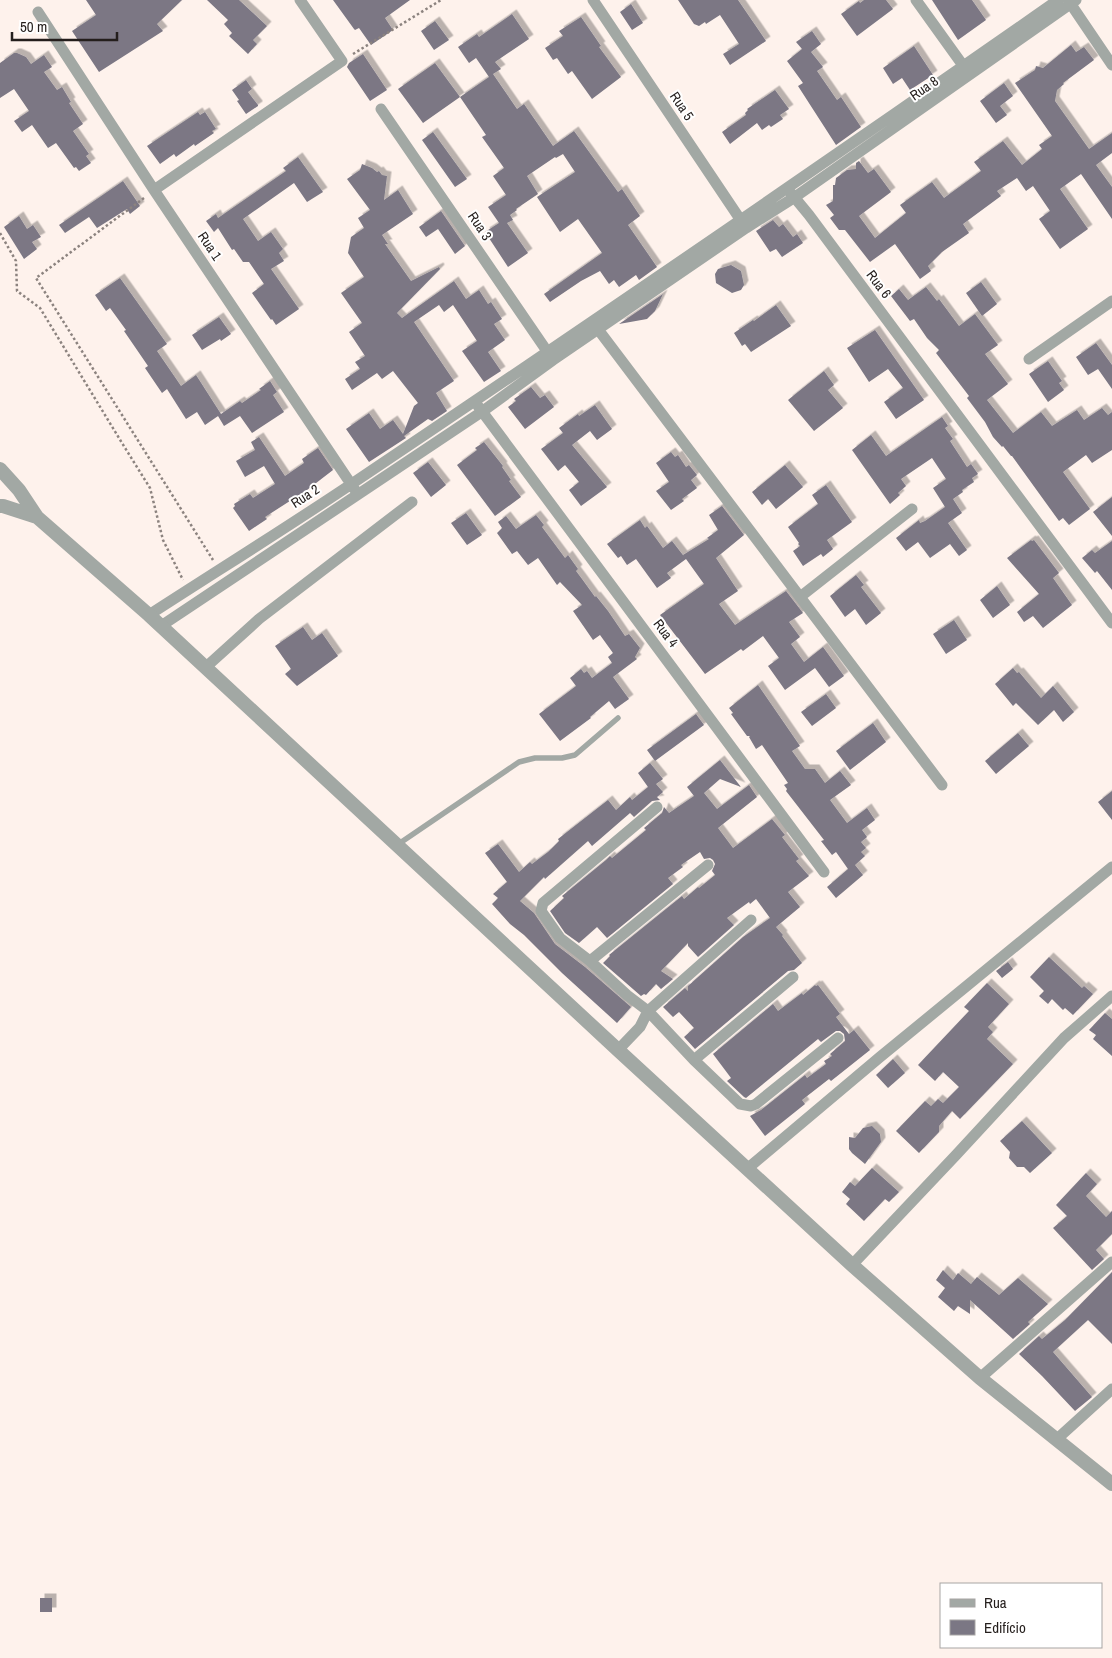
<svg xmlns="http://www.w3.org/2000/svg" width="1112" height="1658" font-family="'Archivo Narrow',sans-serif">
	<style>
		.building { fill: #7b7784; filter: url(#shadow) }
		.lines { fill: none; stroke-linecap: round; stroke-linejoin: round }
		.path { stroke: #8c837f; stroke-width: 2.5; stroke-dasharray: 2.5 2.5; stroke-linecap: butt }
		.service { stroke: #a2a8a4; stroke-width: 5.5 }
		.minor { stroke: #a2a8a4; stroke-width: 11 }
		.tertiary { stroke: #a2a8a4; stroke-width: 14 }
		.labels { text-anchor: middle; stroke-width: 4; stroke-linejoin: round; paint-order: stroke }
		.street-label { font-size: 14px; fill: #241e1c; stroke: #fff }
	</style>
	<defs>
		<filter id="shadow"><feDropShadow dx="4.5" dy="-4.5" stdDeviation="0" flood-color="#0004"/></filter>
	</defs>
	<rect width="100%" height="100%" fill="#fef2ec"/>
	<path class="building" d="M86,0H182L157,24L163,31L99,72L72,31L96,15Z
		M207,0H239L267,26L253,40L257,44L248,54L229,36L232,33L224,24L228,20Z
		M333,0H410L385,18L393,30L371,45L359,28L355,30L354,29Z
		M678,0H738L766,41L730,65L723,54L739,44L720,15L706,24L705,22L699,26L694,24Z
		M864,0H886L893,9L857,36L841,14L859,1L860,3Z
		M932,0H972L986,20L958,40Z
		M631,4L643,23L632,30L620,12Z
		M512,14L529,39L495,62L501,69L493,74L517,109L524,104L553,146L574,131L618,192L622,189L640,216L628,225L657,267L639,280L636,275L619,287L614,280L609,284L600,271L581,281L550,302L544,294L602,253L578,219L560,232L537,197L575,172L563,154L556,158L555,157L527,176L538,194L516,209L517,210L510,215L513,220L507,223L528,253L508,267L485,232L499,223L488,207L506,195L493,176L504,168L482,137L486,135L460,97L489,77L476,58L469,63L458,47L477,34L479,37Z
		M581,17L601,46L599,47L621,77L592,99L572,71L568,74L557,58L553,60L545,48L563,36L559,31Z
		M435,21L449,40L434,50L421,31Z
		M812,31L821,44L811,52L823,67L817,71L837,100L841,97L861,127L836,145L798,86L803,83L787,61L802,49L796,42Z
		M1071,45L1076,52L1084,47L1094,60L1063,83L1064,84L1057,90L1055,101L1089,149L1112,133V153L1096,165L1112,187V219L1081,174L1060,189L1088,229L1060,249L1039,219L1050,211L1033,186L1026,191L1017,178L997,191L1001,196L963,224L969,233L942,252L928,266L931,271L920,279L895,244L870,262L845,230H839L830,218L834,215L826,205L833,201V185H835L836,178L847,170L856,169V163L859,161L868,173L874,169L891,192L859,216L875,238L906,213L900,205L932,182L944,198L981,171L974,162L1003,141L1022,165L1042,149L1039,145L1052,136L1015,83L1035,70L1036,66L1043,68Z
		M914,46L933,75L910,90L902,78L893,84L883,68Z
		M14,53H17L26,57L31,64L44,55L52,67L44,72L57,90L62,87L71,102L69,103L83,124L73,131L89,154L86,156L91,163L79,171L76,167L74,168L56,143L48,148L32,125L22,132L14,121L29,111L14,89L0,98V63Z
		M363,54L387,90L370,101L347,67L349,63Z
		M435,63L460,97L423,123L398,89Z
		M246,80L252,89L248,92L258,105V106L246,114L237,101L239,100L232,90Z
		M1004,83L1013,96L1000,106L1007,115L996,123L980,101Z
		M775,90L789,109L780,115L783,119L771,127L769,125L762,130L757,123L730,144L722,132L746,115L745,113L748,110L747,109Z
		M198,112L200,115L205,112L216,129L212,131L214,133L195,146L194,144L176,157L174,154L160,164L147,146Z
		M433,132L467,179L455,187L422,140Z
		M298,157L323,192L307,202L294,183L243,219L258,241L271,232L283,249L279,253L284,261L271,269L299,309L276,325L272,319L271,320L252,293L264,284L249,262H243L234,249L232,250L218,228L214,232L206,221L216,214L218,218L286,171L283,168Z
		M362,164L372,168L377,172L379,171L382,175L387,176L384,200L398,190L413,214L382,235L388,244H385L411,281L439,267L440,269L397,313L402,318L454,281L466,299L479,290L488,304L491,302L502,319L494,324L505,340L488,352L501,371L484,382L462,351L477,341L453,305L444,312L439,305L414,322L454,381L436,393L447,411L432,421L428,419L404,436L406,438L369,462L346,429L369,413L380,429L393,420L403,434L414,406L418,403L393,371L382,379L377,373L352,390L345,379L360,369L355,362L365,356L349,332L362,323L341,293L364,277L348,253L351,237L364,228L358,218L370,210L347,179L360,170Z
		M123,181L140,206L130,214L127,209L97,228L89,217L65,233L59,225Z
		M441,211L465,246L455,254L438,229L426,237L419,227Z
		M19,216L27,229L33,225L41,237L32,242L37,249L24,259L4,227Z
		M773,220L779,227L783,224L793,237L797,234L803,243L782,257L776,249L770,252L756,231Z
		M731,265L741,271L744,285L741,290L732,293L716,283L715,274L718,269Z
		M120,278L167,344L157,351L181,386L196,375L221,414L205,425L197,412L186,419L167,389L162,393L145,368L148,366L124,331L126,330L110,308L106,311L95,295Z
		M981,282L997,304L982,316L966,293Z
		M926,287L937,301L939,299L959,326L975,314L998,345L985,354L1008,384L987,400L1013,433L1041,412L1052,426L1077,410L1084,420L1102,408L1108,415L1112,412V450L1092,463L1086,455L1063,472L1090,509L1069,525L1063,518L1059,521L1012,456H1011L1003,446L1002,447L993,437L985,422L967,398L969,396L936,353L939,350L927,338L914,319L910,321L891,296L899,289L908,300Z
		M663,294L655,311L647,319L619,324Z
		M776,305L791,326L751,352L745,344L742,346L734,333L753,320L754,321Z
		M219,317L231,334L221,341L220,339L202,350L192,335Z
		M875,330L924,400L896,419L884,402L903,388L888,369L869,382L847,348Z
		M1096,343L1112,365V389L1098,369L1088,375L1076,357Z
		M1048,361L1062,381L1059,383L1064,390L1048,402L1029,374Z
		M824,371L834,385L828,390L843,408L814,431L788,400Z
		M270,381L277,392L273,395L284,412L252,433L240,416L224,426L218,416L240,401L242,403L261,390L259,389Z
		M531,387L540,398L545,395L554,407L525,429L508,407L516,401L514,399Z
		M595,405L612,429L597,440L590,431L572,445L607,487L581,506L569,490L579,482L565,465L558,471L541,449L563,433L559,428L578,414L579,416Z
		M942,417L948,426L945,428L953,439L950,441L967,467L971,464L978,474L972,478L974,482L962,490L963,492L953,499L962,513L948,523L967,550L959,556L950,544L930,558L918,542L906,551L896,538L919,520L920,523L925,521L945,507L933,488L946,479L932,458L901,479L906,486L898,493L900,495L890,504L852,450L871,435L886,456Z
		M259,437L285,476L304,463L302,459L318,448L333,470L307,490L265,517L267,519L249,531L233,508L235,506L234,504L250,494L253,498L275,484L264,466L245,477L236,461L255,450L251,442Z
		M484,442L503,466L502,467L511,480L509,481L521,497L495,516L457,465L477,450L475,448Z
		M671,452L675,457L678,455L686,467L689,465L697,475L691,480L697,488L682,499L684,501L671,510L656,491L669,482L656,463Z
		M428,462L446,485L431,497L413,473Z
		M785,465L803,487L776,509L768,499L762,505L752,492Z
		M826,485L852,522L827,540L833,549L823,557L821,554L803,566L793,551L800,546L798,544L799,543L788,527L818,504L812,495Z
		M1112,497V536L1093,512Z
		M722,506L744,535L716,558L738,591L719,604L735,625L786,591L803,613L789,622L800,637L791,644L804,662L823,647L844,676L829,687L815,668L785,690L768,666L779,658L763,636L743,651L741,649L705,674L660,615L704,584L686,559L667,573L671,578L657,588L636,559L627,565L621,556L618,558L607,544L640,520L645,528L647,526L663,548L672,541L686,559L683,555L709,539L707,538L718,530L709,515Z
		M466,513L482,535L467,545L451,523Z
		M536,515L544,525L542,527L565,558L568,555L578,569L576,571L582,579L595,597L596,596L608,611L625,636L629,634L640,648L635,657L637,659L613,677L629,699L615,709L609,701L590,717L591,718L560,741L539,714L576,686L570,678L581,669L584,673L587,671L592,678L612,663L608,657L613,653L600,635L593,640L573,611L582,605L560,582L557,585L538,558L528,565L517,551L512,554L497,533L502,528L498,522L506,516L516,529Z
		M1031,540L1032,541L1034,540L1059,573L1053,578L1072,605L1043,628L1033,616L1024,622L1017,612L1039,594L1007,558Z
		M1112,541V590L1097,571L1095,573L1082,558L1092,550L1095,553Z
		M856,575L864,585L861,587L881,613L866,625L855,609L845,617L830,596Z
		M997,586L1010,605L993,618L980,600Z
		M954,620L967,640L946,654L933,634Z
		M303,627L312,640L322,633L338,656L297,686L285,674L291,669L275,646Z
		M1013,668L1017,673L1019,672L1041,698L1053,686L1074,712L1063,722L1054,710L1038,725L1016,703L1013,706L995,684Z
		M758,685L800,746L792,751L805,769H815L825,783L840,771L851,785L830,800L847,823L867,808L875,820L862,830L867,837L861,842L866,848L861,852L865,856L855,865L863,875L836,898L827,887L848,869L836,852L832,855L821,841L824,840L786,791L787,789L784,785L788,783L762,745L756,749L749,737L750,736H747L731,714L733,713L729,708Z
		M826,694L836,708L812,726L801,712Z
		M696,714L704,725L655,761L647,750Z
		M873,723L886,742L850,770L836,751Z
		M1018,733L1029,746L996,774L985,761Z
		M720,760L741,787L720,779L704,793L717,809L749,785L757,797L718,828L733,848L772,819L785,835L782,837L799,859L796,861L809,876L788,892L800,907L776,927L783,935L782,936L802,963L794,970L788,971L695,1049L684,1037L694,1028L679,1012L673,1017L663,1007L685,988L688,991V986L743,937L770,918L756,899L750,904L749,902L727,918L734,925L698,957L688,946V943L661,971L673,979L661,989L656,984L646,995L644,994L641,996L603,963L610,956L609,955L682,896L684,899L698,887L699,888L715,875L712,871L715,864L713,860L710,858L704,859L700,852L681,865L683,867L668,878L673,884L607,938L597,927L579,943L565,933L550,911L564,898L562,896L606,860L610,856L612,858L646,830L644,828L662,813L664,807L669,813L694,796L687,787Z
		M650,763L663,779L656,784L663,792L657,797L660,800L652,801L634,817L630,813L592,846L588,841L545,879L544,877L520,901L534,913L555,944L585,967L631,1007L617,1023L562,973L524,935L510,924L492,904L498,898L493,894L507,882L485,853L498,844L519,872L530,862L532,864L548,852L559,841L558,839L608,800L616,810L630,797L632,800L648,787L638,773Z
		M1112,791V820L1098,802Z
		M1049,957L1082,988L1084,986L1093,994L1073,1015L1065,1008L1063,1010L1052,999L1048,1004L1039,996L1044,991L1030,977Z
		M1008,962L1013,969L1002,978L996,971Z
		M987,983L1009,1004L988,1027L993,1032L987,1039L1013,1064L960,1119L952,1111L939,1126V1132L919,1153L896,1131L925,1101L931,1106L938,1099L943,1103L959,1087L943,1072L935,1081L918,1065L969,1011L964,1007Z
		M815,985L816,986L818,985L840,1014L836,1017L849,1034L854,1030L870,1050L831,1081L829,1079L802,1100L805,1104L765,1136L750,1116L761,1110L805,1075L807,1078L826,1064L824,1061L832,1056L830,1054L845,1041L844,1034L840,1031H836L821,1042L818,1039L746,1098L744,1097L727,1081L731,1078L713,1054L773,1004L778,1011L802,993L803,995Z
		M1105,1013L1112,1019V1056L1093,1039L1096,1035L1089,1030Z
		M893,1059L905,1073L888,1088L876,1075Z
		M1022,1121L1052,1153L1030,1173L1024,1167H1017L1009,1158L1010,1152L1000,1141Z
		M872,1126L880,1134L881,1142L865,1164L852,1153L849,1149V1137L855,1138L863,1128Z
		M872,1168L899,1192L889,1202L885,1199L864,1221L846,1204L850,1199L842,1192L850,1182L855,1186Z
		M1086,1173L1097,1184L1086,1196L1106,1217L1112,1211V1234L1096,1250L1104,1259L1092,1270L1053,1228L1067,1216L1056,1205Z
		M943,1270L953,1280L958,1273L971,1284L977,1277L999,1295L1018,1278L1048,1304L1028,1322L1030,1324L1013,1339L970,1300V1314L958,1306L954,1311L938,1297L945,1288L936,1280Z
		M1112,1272V1344L1088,1320L1053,1352L1092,1397L1075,1411L1042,1376L1019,1354L1039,1336L1042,1339L1065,1320Z
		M40,1598H52V1612H40Z"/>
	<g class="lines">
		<path class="path" d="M353,54L441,0
			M144,198L36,278L213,560
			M0,233L16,261L17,291L40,308L122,443L150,488L163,540L183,580"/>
		<path class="service" d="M397,845L519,762L535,758H562L575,755L618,718"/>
		<path class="minor" d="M593,0L744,225
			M916,0L967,71
			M1068,0L1112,65
			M38,12L154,190L355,490
			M381,109L551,357
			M154,190L342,61L300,0
			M790,192L809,215L1112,623
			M594,324L942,785
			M1029,359L1112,301
			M478,406L824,872
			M800,597L912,509
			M149,615C217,571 286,528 353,483C590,324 825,163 1058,0
			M161,626L483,411L553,360L746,228L795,197L1076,0
			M206,667L259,619L412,502
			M657,807L543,903L541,911L560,938L590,961L627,995L648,1011L694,1060L740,1104L751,1106L756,1104L838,1038
			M590,961L708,865
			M618,1050L640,1027L648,1011L751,920
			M694,1060L793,977
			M747,1169L880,1057L1112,867
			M852,1265L956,1155L1064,1038L1112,996
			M980,1378L1112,1262
			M1057,1439L1112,1389"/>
		<path class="tertiary" d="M0,469L19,490L37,517L149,615L618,1050L852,1265L980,1378L1112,1484
			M0,506H3L37,517"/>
	</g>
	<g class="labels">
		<g class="street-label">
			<text transform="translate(924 88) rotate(-35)" y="5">Rua 8</text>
			<text transform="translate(682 106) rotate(56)" y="5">Rua 5</text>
			<text transform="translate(480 226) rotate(56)" y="5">Rua 3</text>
			<text transform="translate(210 246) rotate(56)" y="5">Rua 1</text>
			<text transform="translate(879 284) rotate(53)" y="5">Rua 6</text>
			<text transform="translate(305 496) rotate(-33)" y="5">Rua 2</text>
			<text transform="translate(666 633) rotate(53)" y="5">Rua 4</text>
		</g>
	</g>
	<rect x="940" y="1583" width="162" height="65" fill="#ffffff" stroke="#a7a5a4"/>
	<rect x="950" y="1599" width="25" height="8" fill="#a2a8a4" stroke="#a7a5a4"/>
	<text x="984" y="1608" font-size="15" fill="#241e1c">Rua</text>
	<rect x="950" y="1620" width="25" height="15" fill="#7b7784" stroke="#a7a5a4"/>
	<text x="984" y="1633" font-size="15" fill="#241e1c">Edifício</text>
	<path d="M12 32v8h105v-8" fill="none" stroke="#241e1c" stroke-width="2.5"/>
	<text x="20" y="32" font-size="15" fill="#241e1c" stroke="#ffffff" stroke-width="4" paint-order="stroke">50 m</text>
</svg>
